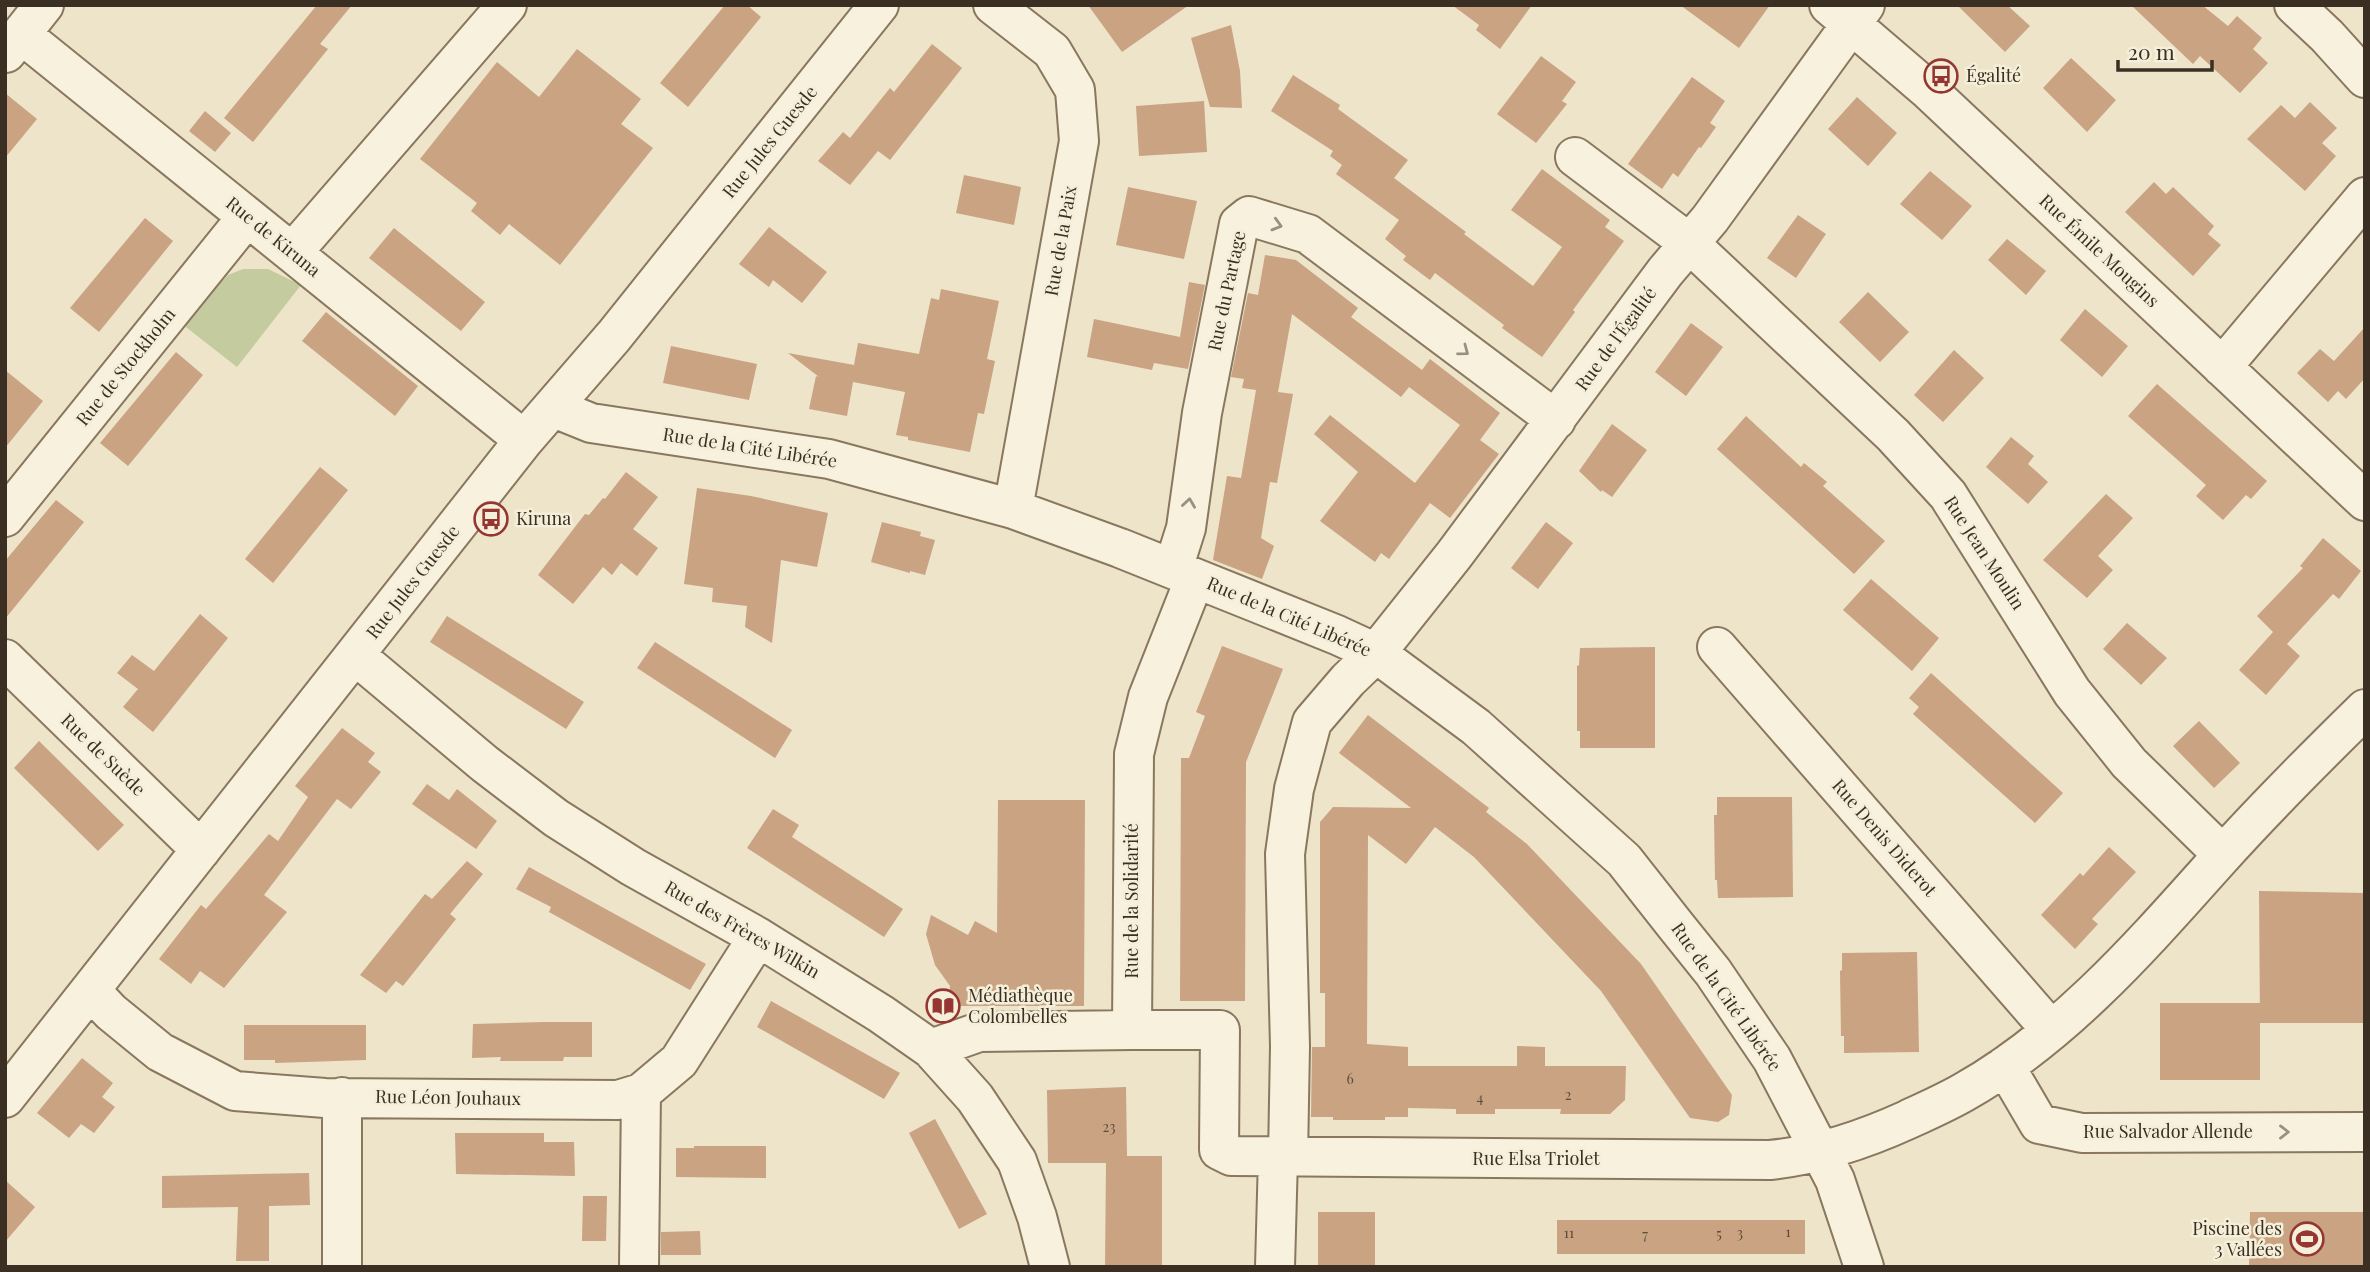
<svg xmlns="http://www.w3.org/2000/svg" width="2370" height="1272" font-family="'Playfair Display',serif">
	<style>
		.green { fill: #c4cb9e }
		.building { fill: #c9a382 }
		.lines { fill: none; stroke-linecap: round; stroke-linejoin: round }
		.minor-casing { stroke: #89775f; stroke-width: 42 }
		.minor { stroke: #f8f1dd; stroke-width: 38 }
		.oneway { stroke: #999080 }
		.labels { text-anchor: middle; stroke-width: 5; stroke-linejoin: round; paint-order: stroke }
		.number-label { font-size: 14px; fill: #5e4c3a }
		.poi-label { font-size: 18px; fill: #3a2f22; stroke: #f5eed9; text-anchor: start }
		.street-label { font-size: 18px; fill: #3a2f22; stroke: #f5eed9 }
	</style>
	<rect width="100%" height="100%" fill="#ede4ca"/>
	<path class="green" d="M243,269H268L301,285L237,367L182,324L228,275Z"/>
	<path class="building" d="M317,5H352L320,44L328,49L253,142L224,118Z
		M725,5H747L761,17L688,107L660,83Z
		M1088,5H1189L1122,52Z
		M1452,5H1532L1500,49L1476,30L1479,25Z
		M1680,5H1770L1739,48Z
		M1957,5H2007L2030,26L2005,52Z
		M2131,5H2202L2228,26L2237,16L2262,38L2253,49L2268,63L2240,93L2200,56L2193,64Z
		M1231,25L1240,71L1242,108L1210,107L1191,38Z
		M932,44L962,68L890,160L878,151L850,185L818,161L843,132L850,138L890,88L894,92Z
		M577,49L641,99L621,124L653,148L560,265L509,224L500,235L471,211L477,203L420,159L497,62L539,97Z
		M1541,56L1576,82L1562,101L1567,104L1536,143L1497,114Z
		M2071,58L2116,100L2087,132L2043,88Z
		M1293,75L1340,105L1338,109L1408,160L1394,178L1466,232L1464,234L1533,286L1562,247L1511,210L1542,169L1610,220L1605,227L1624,241L1573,310L1575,312L1542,357L1502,328L1504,325L1435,273L1430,280L1403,260L1406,256L1385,239L1399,220L1336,174L1342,165L1330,156L1333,151L1271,111Z
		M1692,77L1725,101L1710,123L1716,127L1701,148L1699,147L1678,177L1673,173L1662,189L1628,164Z
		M5,93L37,119L5,158Z
		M1857,97L1897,133L1868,166L1828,129Z
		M1204,101L1207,152L1139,156L1136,106Z
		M2310,102L2337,128L2322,143L2336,156L2305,191L2247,139L2281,105L2295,118Z
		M205,111L231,133L215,152L189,131Z
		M1930,171L1972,206L1942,240L1900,204Z
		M964,175L1021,187L1014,225L956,213Z
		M2154,182L2166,194L2173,187L2214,226L2208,234L2221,245L2193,276L2125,212Z
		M1128,187L1197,201L1184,259L1116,245Z
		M1798,215L1826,234L1796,278L1767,258Z
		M145,218L173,241L99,332L70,308Z
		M769,227L827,272L802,303L773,280L769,287L739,264Z
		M394,228L485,302L461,331L369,258Z
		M2007,239L2046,271L2026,295L1988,260Z
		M1265,255L1296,260L1358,308L1351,317L1422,370L1430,359L1500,413L1480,440L1499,454L1450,518L1430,503L1389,559L1381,553L1375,562L1320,521L1358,472L1314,434L1330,415L1415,483L1460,425L1409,387L1401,397L1292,314L1278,392L1293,394L1277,483L1270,482L1261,538L1274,546L1262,579L1213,560L1227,476L1241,478L1256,390L1242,388L1244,379L1231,377L1248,293L1258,295Z
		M1189,282L1205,285L1188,369L1154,363L1152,370L1087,357L1094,319L1180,337Z
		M941,289L999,301L987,359L995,361L984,414L978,413L970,452L908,440V437L896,435L905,392L853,382L847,416L809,409L816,376L819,377L788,353L854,365L858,343L919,354L931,298L939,300Z
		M1868,292L1909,332L1880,362L1839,322Z
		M2085,309L2128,346L2102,377L2060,340Z
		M326,312L418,386L395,416L302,341Z
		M1691,323L1723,347L1686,396L1655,372Z
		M2365,327V378L2346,399L2338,391L2328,402L2297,373L2320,349L2334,361Z
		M671,346L757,364L749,400L663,383Z
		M1954,350L1984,378L1943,422L1914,395Z
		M176,352L203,375L128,466L100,443Z
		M5,370L43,401L5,448Z
		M2157,384L2267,481L2251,499L2246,495L2223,520L2196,496L2206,485L2128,416Z
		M1746,416L1801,467L1804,463L1827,482L1823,486L1885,541L1854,574L1717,449Z
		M1612,424L1647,450L1612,497L1602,490L1601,492L1579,471Z
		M2011,437L2034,456L2028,464L2048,482L2028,504L1986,467Z
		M320,467L348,490L273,583L245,559Z
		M626,472L658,497L633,529L658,548L637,576L621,563L612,575L603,567L573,604L538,575L585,514L589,515L603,498L605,499Z
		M697,488L751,496L828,513L817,567L781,560L772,643L745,627L747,606L712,602L713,588L684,584Z
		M2106,494L2133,518L2098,556L2113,570L2087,598L2043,560Z
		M56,500L84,522L5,619V561Z
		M882,522L921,532L920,536L935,540L925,575L910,571V573L871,562Z
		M1546,522L1573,543L1538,589L1511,568Z
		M2323,538L2361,571L2339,599L2333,594L2287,644L2300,656L2266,695L2239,670L2273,632L2257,616L2303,568L2300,566Z
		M1871,579L1939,638L1912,671L1843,610Z
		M200,614L228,638L153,732L123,707L138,689L117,673L132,655L154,671Z
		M447,616L584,702L566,729L430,642Z
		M2127,623L2167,658L2141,685L2103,649Z
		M655,642L792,730L775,758L637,668Z
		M1222,646L1283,669L1246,762L1245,1001H1180L1181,758H1189L1205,716L1196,712Z
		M1655,647V748H1580V731H1577V666L1579,665L1580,648Z
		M1931,673L2063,793L2035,823L1913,714L1919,707L1909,698Z
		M1368,715L1489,808L1486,812L1527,844L1641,964L1732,1095L1729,1115L1718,1122L1690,1118L1601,991L1474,857L1435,827L1406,864L1368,835L1367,1044L1408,1047V1066H1517V1046L1545,1047V1066H1626L1625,1100L1610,1114H1560L1561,1109H1495V1114H1456V1109L1408,1108V1117H1385V1120H1333V1117H1311L1312,1047H1325V993H1320V822L1333,807L1411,808L1339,753Z
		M2199,721L2240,763L2214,788L2173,746Z
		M342,728L375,753L368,762L381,772L351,809L337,799L264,895L287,912L224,988L200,971L191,984L159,959L201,905L206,909L269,834L278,841L308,797L295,786Z
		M39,741L124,825L98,851L14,768Z
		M427,784L449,800L457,789L497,821L476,849L412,804Z
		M1717,797H1792L1793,897L1718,898L1717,880H1715L1714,815H1717Z
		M998,800H1085L1084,1006H949L950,986L935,965L926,934L931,915L968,935L975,921L997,933Z
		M773,809L799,825L792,837L903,909L884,937L747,848Z
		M2109,847L2136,872L2092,919L2098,924L2075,949L2041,915L2080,873L2083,876Z
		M467,861L483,874L450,914L456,919L403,986L396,981L386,993L360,975L425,894L432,899Z
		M529,867L706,964L690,990L549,912L551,907L516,889Z
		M2259,891L2365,893V1023H2260Z
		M1917,952L1919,1052L1844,1053V1036H1841L1840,971L1842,970V953Z
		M771,1001L900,1073L884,1099L757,1027Z
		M2160,1003H2260V1080H2160Z
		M544,1022H592V1057H564L563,1061H500L501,1057L472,1058L473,1024Z
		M244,1025H366V1060L275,1063V1060H244Z
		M82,1058L113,1083L102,1097L115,1107L94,1133L81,1124L69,1138L37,1113Z
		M1126,1087L1127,1156H1162V1266L1105,1267L1106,1163H1048L1047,1090Z
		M935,1119L987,1214L959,1229L909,1133Z
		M455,1133H544V1142H574L575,1176L456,1174Z
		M694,1146H766V1178L676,1177V1148H694Z
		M309,1173L310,1205L269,1206V1261H236L238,1207L162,1208V1176Z
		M5,1180L35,1207L5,1242Z
		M583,1196H607L606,1241H582Z
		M1318,1212H1375V1267H1318Z
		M2250,1212H2365V1267H2249Z
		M1557,1220H1805V1254H1557Z
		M700,1231L701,1255H661V1232Z"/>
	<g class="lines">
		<defs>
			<path id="minor" d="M993,5L1052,51L1075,90L1079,141L1013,509
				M1829,5L1927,89L2365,501
				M2294,5L2327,36L2365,78
				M21,34L524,440
				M6,53L44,5
				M1575,157L1689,243L1893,435L1948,495L2072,692L2129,763L2223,855
				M292,253L507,5
				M2222,367L2365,197
				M554,408L591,423L829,459L1013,509L1120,548L1337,635L1376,653L1476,727L1624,860L1676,926L1713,972L1772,1059L1835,1180L1864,1267
				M5,517L247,217
				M1173,569L1186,528L1202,413L1239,224L1249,216L1308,234L1556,420
				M1717,647L2051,1030
				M355,655L485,764L556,818L633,867L758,937L881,1014L931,1049L975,1098L1017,1161L1037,1217L1050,1267
				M5,659L201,850
				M91,991L111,1012L160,1052L235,1091L325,1098L618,1100L641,1093L679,1061L758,937
				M1132,1030H1220L1219,1150L1231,1156L1770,1160C1819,1155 1863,1140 1907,1120C1926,1111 1945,1103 1964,1092C2065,1035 2144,943 2221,857C2267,806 2316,757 2365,709
				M931,1049L979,1032L1132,1030L1134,754L1148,697L1195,578
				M2005,1066L2039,1124L2082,1133L2365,1132
				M342,1097V1267
				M5,1098L524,440L614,336L879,5
				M1288,1157L1290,1046L1285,854L1294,789L1312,722L1348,680L1376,653L1454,555L1665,272L1710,219L1865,5
				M639,1267L641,1093
				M1275,1267L1278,1157"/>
		</defs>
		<use href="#minor" class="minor-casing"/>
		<use href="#minor" class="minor"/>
	</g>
	<defs><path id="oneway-chevron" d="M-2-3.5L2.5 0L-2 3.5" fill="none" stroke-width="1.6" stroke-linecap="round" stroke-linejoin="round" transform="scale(1.75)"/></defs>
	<g class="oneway">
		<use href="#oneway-chevron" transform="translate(1277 225) rotate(16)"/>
		<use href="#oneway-chevron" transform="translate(1464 351) rotate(37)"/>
		<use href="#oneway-chevron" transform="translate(1189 503) rotate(-82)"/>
		<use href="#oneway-chevron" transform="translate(2284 1132)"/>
	</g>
	<defs>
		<symbol id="bus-ring" viewBox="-11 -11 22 22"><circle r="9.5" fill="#f5eed9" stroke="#953632" stroke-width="1.5"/><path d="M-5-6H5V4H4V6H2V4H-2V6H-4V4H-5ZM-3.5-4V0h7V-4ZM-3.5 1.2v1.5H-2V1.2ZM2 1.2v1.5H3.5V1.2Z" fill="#953632"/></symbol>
		<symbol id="library-ring" viewBox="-11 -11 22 22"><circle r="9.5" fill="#f5eed9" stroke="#953632" stroke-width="1.5"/><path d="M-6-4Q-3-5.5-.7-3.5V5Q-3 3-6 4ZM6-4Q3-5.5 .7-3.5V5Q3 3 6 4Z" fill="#953632"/></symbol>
		<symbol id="stadium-ring" viewBox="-11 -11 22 22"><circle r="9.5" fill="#f5eed9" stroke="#953632" stroke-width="1.5"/><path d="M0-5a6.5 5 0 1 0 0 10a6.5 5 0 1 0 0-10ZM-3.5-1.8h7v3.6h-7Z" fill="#953632"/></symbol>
	</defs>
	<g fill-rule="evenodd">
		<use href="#bus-ring" x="1922" y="57" width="38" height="38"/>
		<use href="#bus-ring" x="472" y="500" width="38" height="38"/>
		<use href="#library-ring" x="924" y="987" width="38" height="38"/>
		<use href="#stadium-ring" x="2288" y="1220" width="38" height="38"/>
	</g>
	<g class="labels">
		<g class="number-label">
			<text x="1350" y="1084">6</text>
			<text x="1568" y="1100">2</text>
			<text x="1480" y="1103">4</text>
			<text x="1109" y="1132">23</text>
			<text x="1788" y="1237">1</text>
			<text x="1569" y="1238">11</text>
			<text x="1740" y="1238">3</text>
			<text x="1719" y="1239">5</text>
			<text x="1645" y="1240">7</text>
		</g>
		<g class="poi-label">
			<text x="1966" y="82">Égalité</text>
			<text x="516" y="525">Kiruna</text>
			<text x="968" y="1002">Médiathèque<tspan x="968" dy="21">Colombelles</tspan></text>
			<text x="2282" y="1235" text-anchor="end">Piscine des<tspan x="2282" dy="21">3 Vallées</tspan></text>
		</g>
		<g class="street-label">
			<text transform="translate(770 142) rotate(-51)" y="6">Rue Jules Guesde</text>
			<text transform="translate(273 237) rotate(39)" y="6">Rue de Kiruna</text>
			<text transform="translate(1061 241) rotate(-80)" y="6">Rue de la Paix</text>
			<text transform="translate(2099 251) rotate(43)" y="6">Rue Émile Mougins</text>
			<text transform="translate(1227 291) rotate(-78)" y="6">Rue du Partage</text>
			<text transform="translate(1616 339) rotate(-54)" y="6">Rue de l'Égalité</text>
			<text transform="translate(126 367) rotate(-51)" y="6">Rue de Stockholm</text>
			<text transform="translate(750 448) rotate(9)" y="6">Rue de la Cité Libérée</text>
			<text transform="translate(1984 553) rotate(57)" y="6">Rue Jean Moulin</text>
			<text transform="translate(413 582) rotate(-52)" y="6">Rue Jules Guesde</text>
			<text transform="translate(1289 617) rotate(23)" y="6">Rue de la Cité Libérée</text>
			<text transform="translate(103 755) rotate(44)" y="6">Rue de Suède</text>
			<text transform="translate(1884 838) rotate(49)" y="6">Rue Denis Diderot</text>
			<text transform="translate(1132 901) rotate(-90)" y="6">Rue de la Solidarité</text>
			<text transform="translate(742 930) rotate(30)" y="6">Rue des Frères Wilkin</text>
			<text transform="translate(1726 997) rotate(55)" y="6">Rue de la Cité Libérée</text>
			<text transform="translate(448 1098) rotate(1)" y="6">Rue Léon Jouhaux</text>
			<text x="2168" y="1138">Rue Salvador Allende</text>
			<text x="1536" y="1165">Rue Elsa Triolet</text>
		</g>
	</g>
	<rect width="2370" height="1272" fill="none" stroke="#3a2f22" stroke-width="14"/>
	<path d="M2118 60v10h94v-10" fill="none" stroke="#3a2f22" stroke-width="3.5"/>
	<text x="2128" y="60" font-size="21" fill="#3a2f22" stroke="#f5eed9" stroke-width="5" paint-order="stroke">20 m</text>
</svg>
